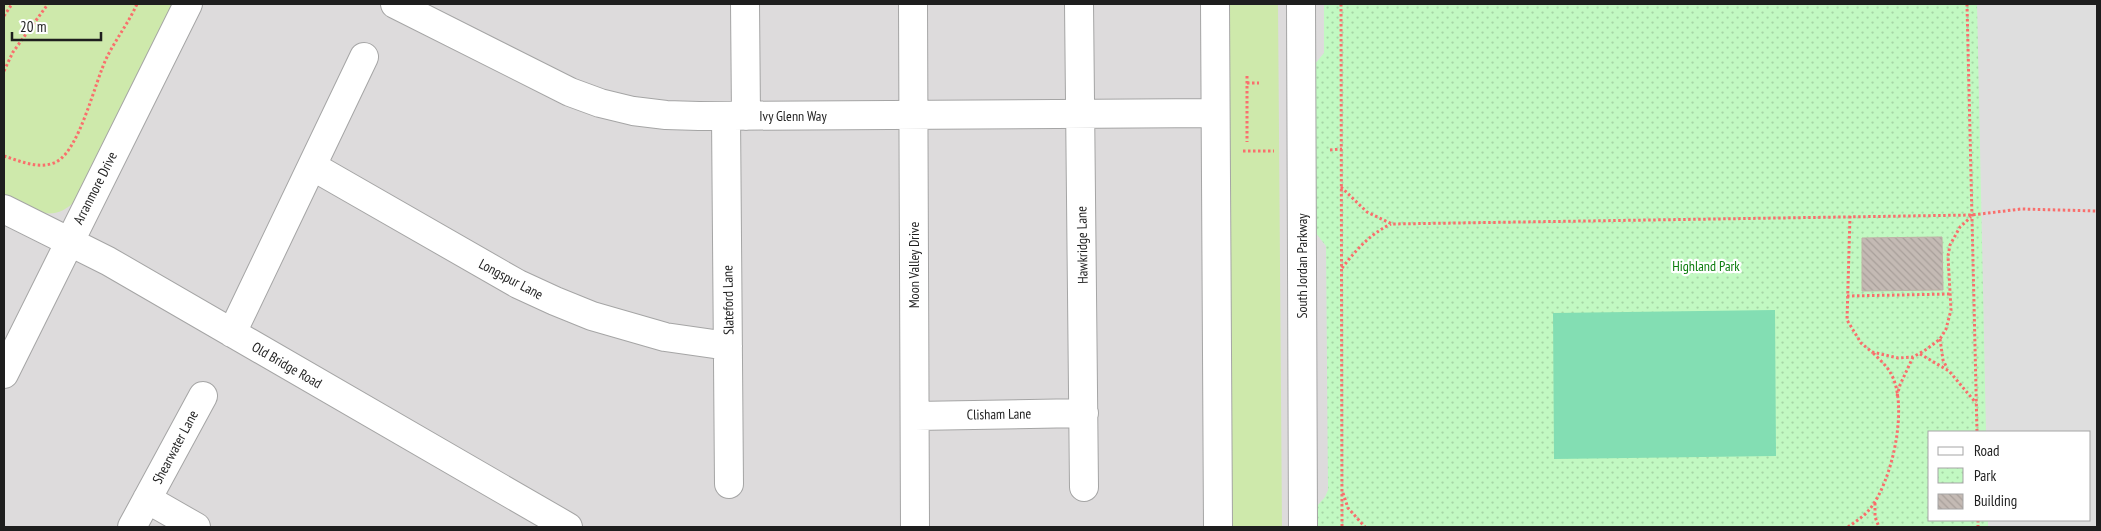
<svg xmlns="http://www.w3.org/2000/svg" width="2101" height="531" font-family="'PT Sans Narrow',sans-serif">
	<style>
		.residential { fill: #dddbdc; fill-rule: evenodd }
		.grass { fill: #cee9ab }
		.park { fill: url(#park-dots); fill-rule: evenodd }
		.pitch { fill: #83deb3 }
		.parking { fill: #dedede }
		.building { fill: url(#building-back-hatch); stroke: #c1b0a7 }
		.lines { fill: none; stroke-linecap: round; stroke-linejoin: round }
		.minor-casing { stroke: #a5a5a5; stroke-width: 30 }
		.path { stroke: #f96f6c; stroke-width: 3; stroke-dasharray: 2.5 2.5; stroke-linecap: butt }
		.minor { stroke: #fff; stroke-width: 28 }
		.labels { text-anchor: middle; stroke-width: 4.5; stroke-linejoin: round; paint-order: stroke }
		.street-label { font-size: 14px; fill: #1e1e1e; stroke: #fff }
		.park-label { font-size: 14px; fill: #0c7d0d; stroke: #fff }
	</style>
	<defs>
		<pattern id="park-dots" width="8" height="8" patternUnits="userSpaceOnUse" patternTransform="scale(1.25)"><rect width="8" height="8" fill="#c2f9c2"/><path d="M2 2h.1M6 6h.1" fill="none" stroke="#a6d5a6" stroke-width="1.8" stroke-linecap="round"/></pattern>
		<pattern id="building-back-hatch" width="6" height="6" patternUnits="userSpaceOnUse" patternTransform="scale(1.25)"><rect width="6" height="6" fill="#c4bab4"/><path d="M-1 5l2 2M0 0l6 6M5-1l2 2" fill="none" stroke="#a89f9a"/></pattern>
	</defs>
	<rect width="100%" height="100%" fill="#efebe5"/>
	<path class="residential" d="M4,4H2097V527H4ZM1930,432H2090V520H1930Z"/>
	<path class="grass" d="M4,4H172L76,200C52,226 30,208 4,197Z
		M1226,4H1278L1282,527H1229Z"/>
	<path class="park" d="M1324,4H2097V527H1317V506L1325,497L1328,490L1326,246L1315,232L1314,65L1324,53ZM1930,432H2090V520H1930Z"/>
	<path class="pitch" d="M1775,310L1776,456L1554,459L1553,313Z"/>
	<path class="parking" d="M1977,4H2097V527H1988V520H2090V432H1986Z"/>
	<path class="building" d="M1942,237L1943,290L1862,291V238Z"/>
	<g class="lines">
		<defs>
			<path id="minor" d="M395,4L570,92L600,103L633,111L666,115L699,116L1215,113
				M745,4L746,116
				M913,4L915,527
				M1079,4L1084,487
				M1215,4L1218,527
				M1301,4L1303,527
				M726,116L729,484
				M312,166L518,284L555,301L592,316L665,337L728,346
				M4,209L108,261L568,527
				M232,333L364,57
				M4,374L188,4
				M915,416L1084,413
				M147,499L196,527
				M132,527L203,396"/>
		</defs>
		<use href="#minor" class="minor-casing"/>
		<path class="path" d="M1341,4L1342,527
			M1967,4L1977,432
			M4,16L12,4
			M4,71L13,52L48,4
			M1247,76V142
			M1247,83H1259
			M1330,150L1342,149
			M1243,151H1274
			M4,156C20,161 39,170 56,162C80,150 95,81 107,57C116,39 129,22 137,4
			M1341,187L1367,212L1392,224L1972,215L2021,209L2097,211
			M1850,216L1847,320L1861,343L1872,352L1898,358L1913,357L1927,349L1940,339L1946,329L1951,310L1948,256L1950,245L1960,227L1971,217
			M1342,268C1356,250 1370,234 1391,224
			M1847,296L1950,294
			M1940,339L1943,360L1947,368
			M1920,354L1949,371L1976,403
			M1897,396L1900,385L1913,357
			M1343,493L1348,508L1365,527
			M1875,503V517L1879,527
			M1978,520V527
			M1848,527C1855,522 1863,517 1869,510C1892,483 1910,404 1890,372C1886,365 1878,358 1872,352"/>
		<use href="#minor" class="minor"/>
	</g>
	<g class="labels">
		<g class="street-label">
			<text x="793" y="121">Ivy Glenn Way</text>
			<text transform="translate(95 188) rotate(-63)" y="5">Arranmore Drive</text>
			<text transform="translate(1082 245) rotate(-91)" y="5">Hawkridge Lane</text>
			<text transform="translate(914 265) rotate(-90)" y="5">Moon Valley Drive</text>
			<text transform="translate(1302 266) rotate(-90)" y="5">South Jordan Parkway</text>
			<text transform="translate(511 279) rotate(28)" y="5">Longspur Lane</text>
			<text transform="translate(728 300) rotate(-91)" y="5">Slateford Lane</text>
			<text transform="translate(287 365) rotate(30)" y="5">Old Bridge Road</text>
			<text transform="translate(999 414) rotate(-1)" y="5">Clisham Lane</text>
			<text transform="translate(175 447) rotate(-62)" y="5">Shearwater Lane</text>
		</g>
		<g class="park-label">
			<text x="1706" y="271">Highland Park</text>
		</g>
	</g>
	<rect width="2101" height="531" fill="none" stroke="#1e1e1e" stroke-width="10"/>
	<rect x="1928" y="431" width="162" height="90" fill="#ffffff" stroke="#a5a5a5"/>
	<rect x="1938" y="447" width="25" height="8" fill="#ffffff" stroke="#a5a5a5"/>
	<text x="1974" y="456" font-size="15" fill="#1e1e1e">Road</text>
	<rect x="1938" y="468" width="25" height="15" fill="url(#park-dots)" stroke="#a5a5a5"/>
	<text x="1974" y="481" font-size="15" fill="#1e1e1e">Park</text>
	<rect x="1938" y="494" width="25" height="15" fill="url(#building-back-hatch)" stroke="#a5a5a5"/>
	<text x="1974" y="506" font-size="15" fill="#1e1e1e">Building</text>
	<path d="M12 32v8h89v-8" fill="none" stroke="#1e1e1e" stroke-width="2.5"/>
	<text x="20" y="32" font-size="15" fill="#1e1e1e" stroke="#ffffff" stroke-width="4" paint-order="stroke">20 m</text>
</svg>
